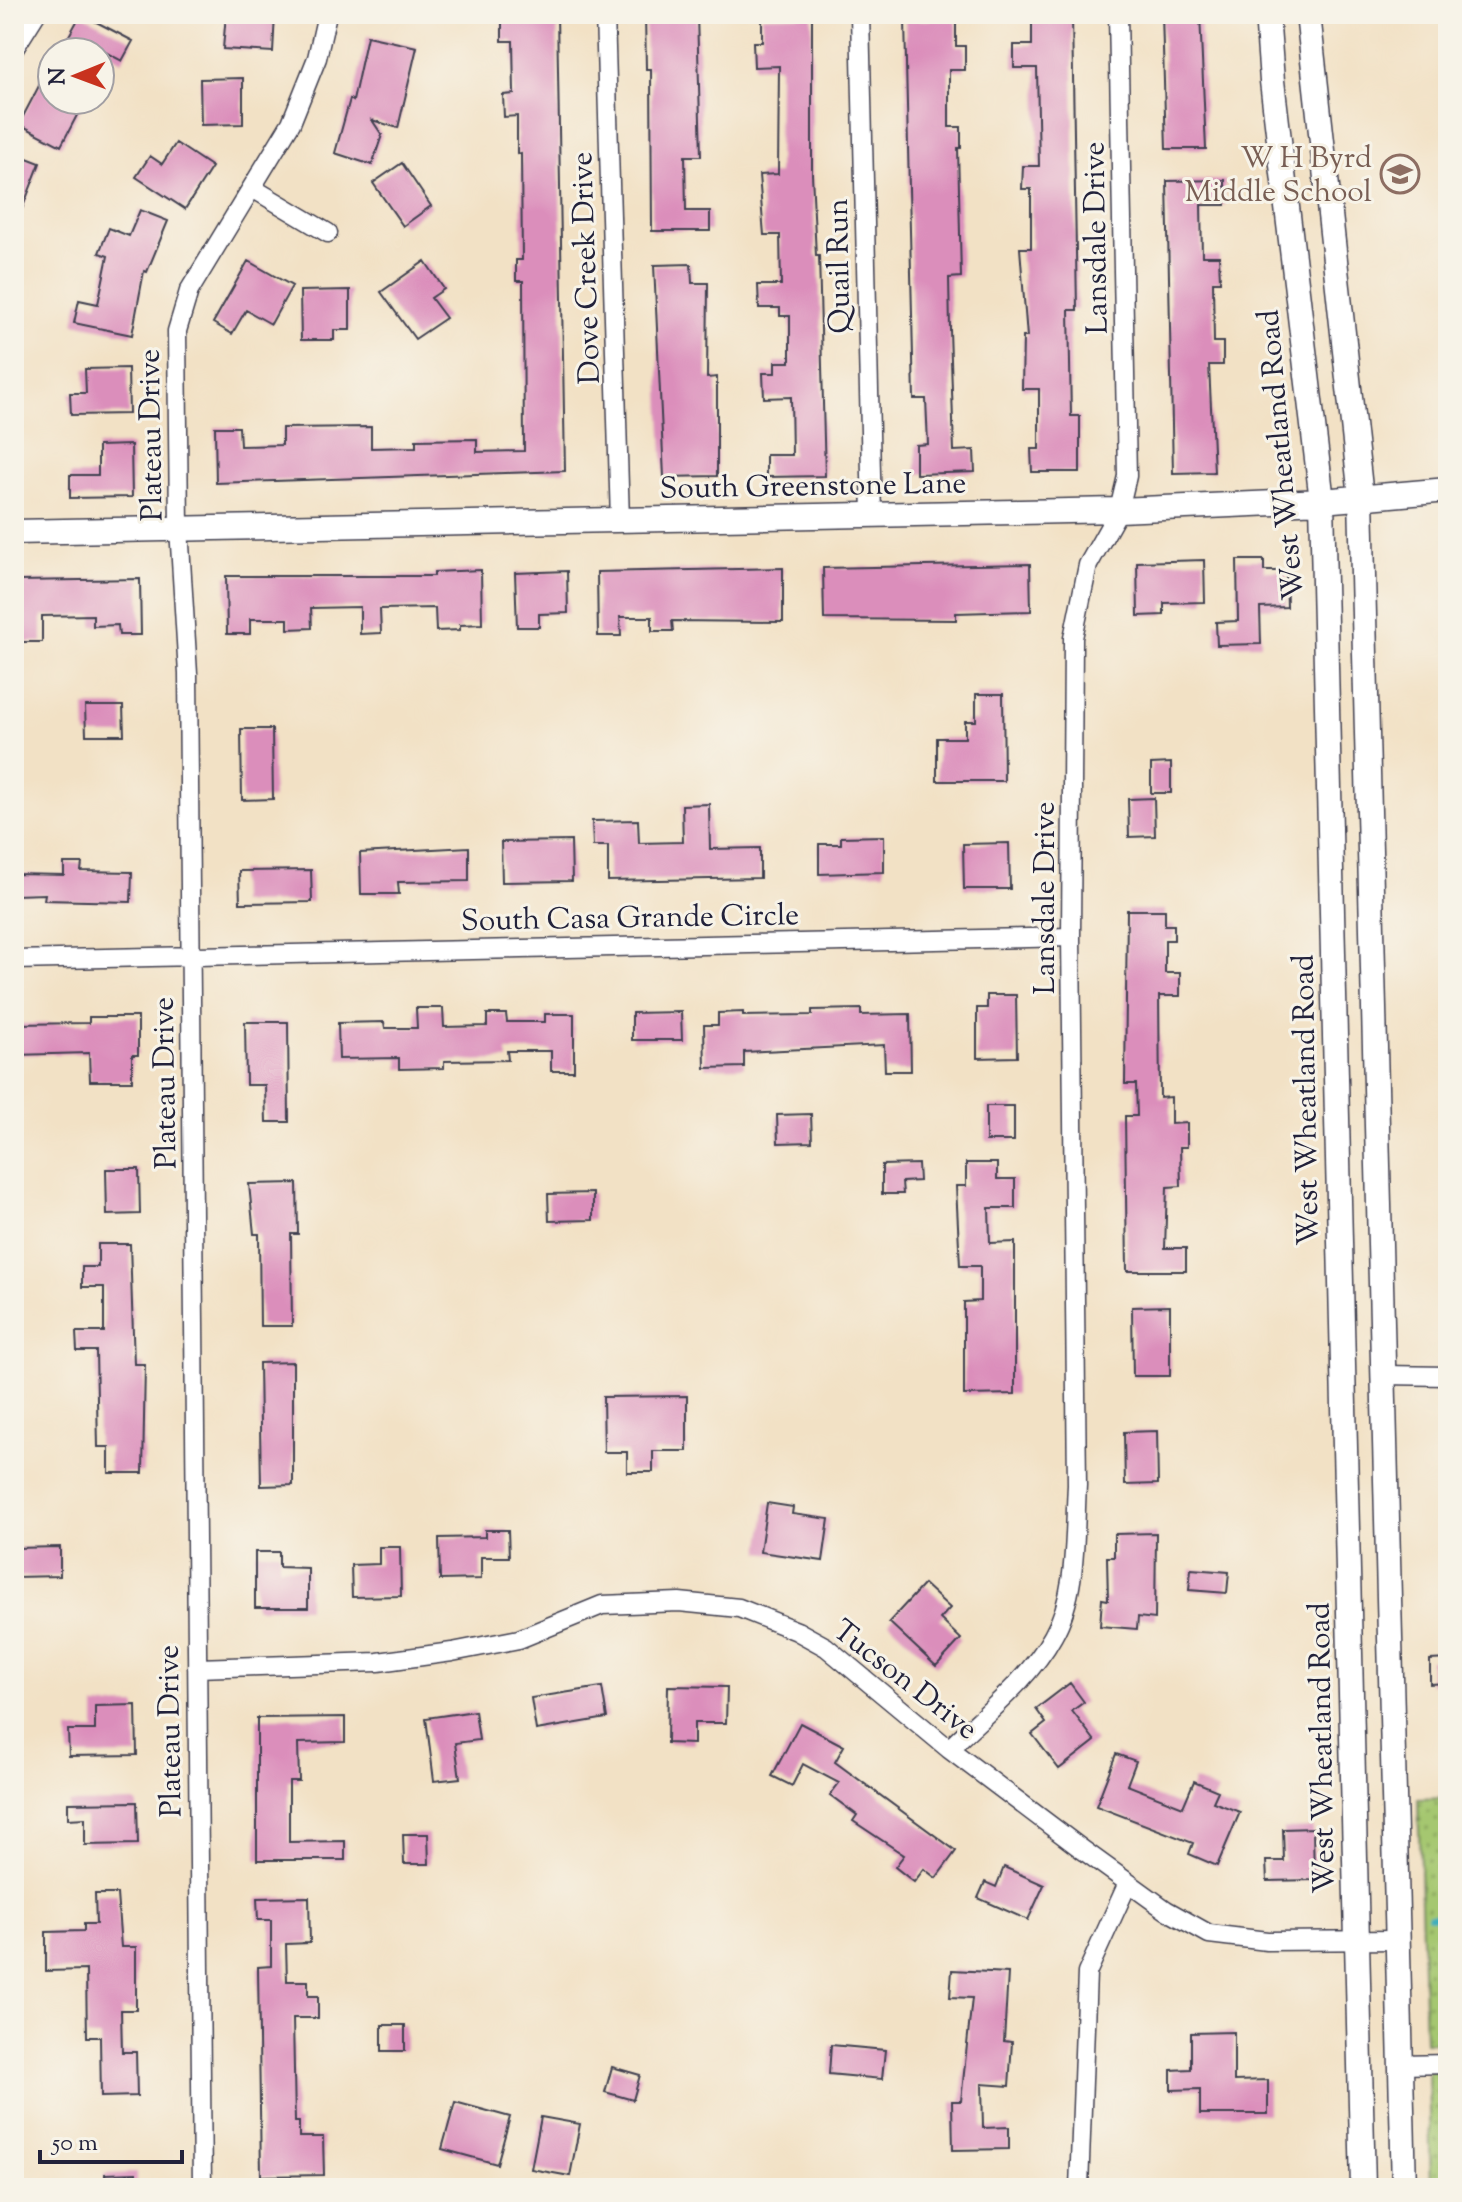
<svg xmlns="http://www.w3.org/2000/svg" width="1462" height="2202" font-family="'Sorts Mill Goudy',serif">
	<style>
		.grass { fill: url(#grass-dots); stroke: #647455; stroke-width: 2 }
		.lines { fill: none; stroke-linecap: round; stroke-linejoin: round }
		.stream { stroke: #40afbc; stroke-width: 6 }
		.building { fill: #db8ebb }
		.street-casing { stroke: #413f50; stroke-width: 21 }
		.secondary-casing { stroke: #413f50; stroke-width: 27 }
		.street { stroke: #fff; stroke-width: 18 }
		.secondary { stroke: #fff; stroke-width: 24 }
		.labels { text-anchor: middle; stroke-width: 6; stroke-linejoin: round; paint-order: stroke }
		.education-label { font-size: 30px; fill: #785e54; stroke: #f7f3e8; text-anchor: end }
		.street-label { font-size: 30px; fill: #22223b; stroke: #f7f3e8 }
	</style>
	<defs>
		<pattern id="grass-dots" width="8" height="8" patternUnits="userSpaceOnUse" patternTransform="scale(2)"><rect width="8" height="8" fill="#a5c76f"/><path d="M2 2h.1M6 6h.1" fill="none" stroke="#86a15c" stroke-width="1.8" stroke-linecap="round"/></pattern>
	</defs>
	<rect width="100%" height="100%" fill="#f7f3e8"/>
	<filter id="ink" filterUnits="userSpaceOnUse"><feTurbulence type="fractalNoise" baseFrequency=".0125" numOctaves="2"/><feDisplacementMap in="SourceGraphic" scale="16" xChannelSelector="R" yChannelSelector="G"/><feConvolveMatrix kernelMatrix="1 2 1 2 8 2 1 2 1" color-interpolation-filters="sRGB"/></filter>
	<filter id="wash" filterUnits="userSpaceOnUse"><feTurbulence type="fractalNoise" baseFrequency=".006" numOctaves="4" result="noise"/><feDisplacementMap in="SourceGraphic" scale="32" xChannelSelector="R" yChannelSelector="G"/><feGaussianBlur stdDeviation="1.8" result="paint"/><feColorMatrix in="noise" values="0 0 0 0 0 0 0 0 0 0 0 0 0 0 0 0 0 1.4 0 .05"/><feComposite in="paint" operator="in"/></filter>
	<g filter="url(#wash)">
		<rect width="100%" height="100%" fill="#f2e1c5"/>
		<path class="grass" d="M1448,1798V2041L1425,2042L1418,1799Z
			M1448,2070V2188H1431L1428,2071Z"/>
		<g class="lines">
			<path class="stream" d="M1430,1916H1448"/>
		</g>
		<g id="blocks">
			<path class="building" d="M81,14L133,41L122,61L105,52H60Z
				M226,14H275L273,52L223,49Z
				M502,14H557L565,471L216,483L215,427H239L240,446L282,445V428L371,427V448L416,447V440L477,439V452L524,451L523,281H516V260H522L521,153L517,154V116L504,117L503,95L514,94L513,41H502Z
				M645,14H697L701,156H685L686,211H710V231H652L651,69H646Z
				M1162,14H1200L1206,149H1166Z
				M812,15V174L816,256H819L825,476L766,477V455H792L791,397L764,398L763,373H775V362H790V316H780V308H759L758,285H781L780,235H764L759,175L778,174L779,66L754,67L753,42H762V16Z
				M1032,17H1072L1077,310H1069L1071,416H1080V472H1032L1031,449H1039V389H1022L1023,337H1027L1020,248H1031V189H1022L1023,166H1039L1037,68H1014V45H1032Z
				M905,20H956V46H965V70H949V127H961V148H958L961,277L949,278L950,330L954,451L974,450L975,472L916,474V445L928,444L926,399H914Z
				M367,36L417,47L398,128L372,120L382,135L372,165L335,153L350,99L353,101Z
				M243,78V124L201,125L200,79Z
				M42,80L52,85V100H85L61,146L19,124Z
				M176,143L212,167L185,209L136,177L150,156L162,164Z
				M14,153L40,163L15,227H14Z
				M402,163L431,206L403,226L373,183Z
				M1225,180V205H1201L1202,256H1219L1220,282H1213L1214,342H1223V365H1209L1214,472L1173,473L1167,181Z
				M140,210L168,221L147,272L144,271L132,335L74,323L79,300L98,304L108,256L99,253L109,228L129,236Z
				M248,261L292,286L271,324L246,310L232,334L213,323Z
				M425,261L444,289L431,298L446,318L415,339L381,292Z
				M691,264L692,283H708L707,378L717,377V476L664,477L654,265Z
				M350,290V330H334V340H301L300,291Z
				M128,368L129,414L71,415L70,393H86L85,369Z
				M131,445L132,497L70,498V475H98V446Z
				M1204,560L1205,602L1164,603V615L1138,616L1137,562Z
				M1237,560H1264V571H1286L1287,607L1260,608L1261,644L1217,645L1216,622L1238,621Z
				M1030,564L1031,611L956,613V620L824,619L823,568Z
				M783,568V622L672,621L673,631H652V617H620L621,636H598L597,572Z
				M481,570L482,624L460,625V630L436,631L435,608L380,609L381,633L360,634V607L311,608L312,628L288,629V619H250V634H227L226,576H434V572Z
				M567,571L568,613L539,614V627H517L515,573Z
				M140,579L141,635H119L118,625L93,626V615L42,616V642H20L19,581Z
				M976,694H1003L1004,781H937V738H965V721H976Z
				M85,706H123L124,735H86Z
				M241,729H272L273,799L242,800Z
				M1171,763V793H1151V764Z
				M1154,798L1155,836L1129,837L1128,799Z
				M709,804L710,849L760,848V878L608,881V846H593L592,821L638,820L639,843L683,842L682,805Z
				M884,836V872L819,874V844H841V837Z
				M571,841L572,881L502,882L501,842Z
				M1009,843L1010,889H964L963,844Z
				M469,847V881L398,882L399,894H361L360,853Z
				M64,863H82L81,871L132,872L131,902L44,900L45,894L14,895V874L64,875Z
				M311,870L312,902L240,903L239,871Z
				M1127,910H1165V925H1174V940H1165V973H1180V996H1159L1160,1098L1171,1097V1124L1187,1123V1147H1180L1181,1186L1167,1187L1165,1248H1186V1271H1127L1125,1116H1137L1136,1084H1125Z
				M987,995H1016L1017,1057L977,1058V1008H987Z
				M416,1008H443L444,1027L487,1026V1014H506L507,1022H545V1014H574V1071H551V1051H507L508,1060L444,1061V1068L399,1069V1058L339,1059L338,1023L384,1022L385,1028H417Z
				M861,1009V1015L910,1014L911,1071H885L884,1045L744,1052V1067L705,1068L704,1025H718V1013L743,1012V1016L812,1015V1010Z
				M681,1012L682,1040H632V1013Z
				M89,1017H138V1055H132V1081H90L89,1053L14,1055V1024L89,1023Z
				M245,1022H288L289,1122H266L265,1085H246Z
				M986,1106H1014V1141H986Z
				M811,1114L812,1142L778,1143L777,1115Z
				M966,1163H997V1179H1015V1208H989L990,1243L1015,1242V1394L964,1395V1302L980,1301V1266H960L956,1186H966Z
				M918,1164L919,1181L902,1182L903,1194H882V1165Z
				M106,1169H139L140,1214L107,1215Z
				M297,1183L298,1234H291L292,1326H260L259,1234H254L249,1184Z
				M593,1193V1220L549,1221L548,1194Z
				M98,1244H130L134,1364H145L143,1473H109V1447H98L96,1351H77L76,1332H104V1287H82V1267H98Z
				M1170,1306V1376H1133L1132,1307Z
				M293,1362V1485L261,1486L259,1363Z
				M687,1396V1451H653V1472H627V1452H604L603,1397Z
				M1157,1431L1158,1484L1125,1485L1124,1432Z
				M767,1503L793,1507L792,1514L829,1519L823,1561L760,1552Z
				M485,1530H508L509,1557H481V1579L440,1580L439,1538L485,1537Z
				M1156,1533L1155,1619L1138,1617L1137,1629L1100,1626L1102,1599L1108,1600L1107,1557H1114V1534Z
				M60,1547V1576L14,1577V1548Z
				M379,1547H400L401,1596L352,1597L351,1565L379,1564Z
				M255,1552H279V1567L308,1568V1608H255Z
				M1191,1569L1229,1572L1227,1593L1189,1590Z
				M924,1584L950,1608L940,1619L961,1639L936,1666L889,1622Z
				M1448,1659V1683L1430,1684V1660Z
				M1070,1683L1084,1702L1072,1711L1095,1741L1059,1769L1032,1734L1046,1723L1036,1709Z
				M668,1686L727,1687L726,1723H694V1744L667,1743Z
				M602,1687L607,1718L536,1730L531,1698Z
				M136,1705L137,1755L69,1756L68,1730H95V1706Z
				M475,1711L479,1740L455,1743L460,1778L434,1781L426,1718Z
				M345,1717V1742L298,1743L299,1781H289V1842L345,1841V1860H257V1718Z
				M800,1723L844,1746L835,1762L956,1851L936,1878L924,1869L914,1882L895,1867L904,1855L853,1821L857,1815L830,1795L839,1783L803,1764L792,1786L772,1776Z
				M1116,1754L1136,1761L1127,1785L1183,1807L1194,1781L1218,1791L1213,1802L1240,1812L1217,1866L1189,1854L1193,1843L1096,1806Z
				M137,1802L138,1844L85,1845V1818L68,1819V1803Z
				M1313,1828L1314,1880L1267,1881L1266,1861H1284L1283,1829Z
				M403,1834H428L429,1864H404Z
				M1004,1867L1044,1885L1028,1920L978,1898L985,1882L996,1887Z
				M95,1894H117L121,1947H136V2010H121L122,2052H136L137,2096L101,2097L100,2037H87L86,1970L46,1971V1932L84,1931V1924H96Z
				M309,1897L310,1943L286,1944L287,1981H308V1996H318V2018H293L295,2122H299V2137H323L324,2175L261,2176L258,1967L271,1966V1920H258L257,1898Z
				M952,1970L1008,1973L1004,2041L1012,2042L1009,2086L982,2084L983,2128L1009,2127V2149L953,2150L952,2101H961L972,1998L950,1997Z
				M382,2025H405V2051H382Z
				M1234,2032V2081L1268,2080V2114H1200V2089L1171,2090V2070L1191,2069V2033Z
				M831,2045L885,2050L882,2079L829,2074Z
				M612,2067L640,2075L633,2100L605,2092Z
				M455,2102L510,2117L497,2164L442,2149Z
				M541,2117L580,2124L570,2176L531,2169Z
				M136,2173V2188H105V2174Z"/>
		</g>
	</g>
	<g filter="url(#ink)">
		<use href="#blocks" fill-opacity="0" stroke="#413f50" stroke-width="2"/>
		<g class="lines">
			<defs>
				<path id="street" d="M605,14L620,521
					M860,14L872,516
					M14,49L36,14
					M254,189L328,233
					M14,960L1071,937
					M1383,1375L1448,1376
					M197,1668L378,1662L452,1652L519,1639L602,1605L679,1602L739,1608L797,1631L826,1647L949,1749L1083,1850L1166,1910L1209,1934L1267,1941L1398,1940
					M949,1749C983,1715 1029,1680 1053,1636C1078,1593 1074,1534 1077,1485L1071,937L1073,638L1088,565L1119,510L1127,476L1118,14
					M1401,2065L1448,2064
					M202,2188L188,674L179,528L177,331L189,291L291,123L317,58L327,14
					M1079,2188L1087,1973L1128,1883"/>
				<path id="secondary" d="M1267,14L1272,81L1322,501L1363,2188
					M1308,14L1361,497L1404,2188
					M14,532L1119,510L1322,501L1448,490"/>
			</defs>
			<use href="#street" class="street-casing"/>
			<use href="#secondary" class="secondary-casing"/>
			<use href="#street" class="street"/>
			<use href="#secondary" class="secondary"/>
		</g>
	</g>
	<defs>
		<symbol id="school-ring" viewBox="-11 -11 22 22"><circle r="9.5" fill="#f7f3e8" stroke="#8d6e63" stroke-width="1.5"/><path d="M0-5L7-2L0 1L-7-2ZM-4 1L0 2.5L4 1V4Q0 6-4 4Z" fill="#8d6e63"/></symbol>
	</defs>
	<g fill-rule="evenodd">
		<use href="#school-ring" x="1378" y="152" width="44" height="44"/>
	</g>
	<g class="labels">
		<g class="education-label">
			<text x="1372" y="167">W H Byrd<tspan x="1372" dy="34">Middle School</tspan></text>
		</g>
		<g class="street-label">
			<text transform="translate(1095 238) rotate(-91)" y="10">Lansdale Drive</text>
			<text transform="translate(838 266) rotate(-91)" y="10">Quail Run</text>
			<text transform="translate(585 268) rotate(-92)" y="10">Dove Creek Drive</text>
			<text transform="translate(150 435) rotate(-91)" y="10">Plateau Drive</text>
			<text transform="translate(1280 455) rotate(-95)" y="10">West Wheatland Road</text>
			<text transform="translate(813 485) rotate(-1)" y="10">South Greenstone Lane</text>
			<text transform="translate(1044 898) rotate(-90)" y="10">Lansdale Drive</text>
			<text transform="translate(630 917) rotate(-1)" y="10">South Casa Grande Circle</text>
			<text transform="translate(164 1083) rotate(-91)" y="10">Plateau Drive</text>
			<text transform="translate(1305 1100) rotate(-91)" y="10">West Wheatland Road</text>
			<text transform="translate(906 1679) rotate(38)" y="10">Tucson Drive</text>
			<text transform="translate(169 1731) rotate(-91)" y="10">Plateau Drive</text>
			<text transform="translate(1321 1748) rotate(-91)" y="10">West Wheatland Road</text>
		</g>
	</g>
	<rect width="1462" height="2202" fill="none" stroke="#f7f3e8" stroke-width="48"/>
	<g transform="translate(76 76) rotate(269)"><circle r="38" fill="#f7f3e8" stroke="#a29fa3" stroke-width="2"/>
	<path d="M0-6L14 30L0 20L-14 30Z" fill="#c8321e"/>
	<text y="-12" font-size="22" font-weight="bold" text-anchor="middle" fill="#22223b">N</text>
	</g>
	<path d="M40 2150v12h142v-12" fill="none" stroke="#22223b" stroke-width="4"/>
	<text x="52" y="2150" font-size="24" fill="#22223b" stroke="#f7f3e8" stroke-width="6" paint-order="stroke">50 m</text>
</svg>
